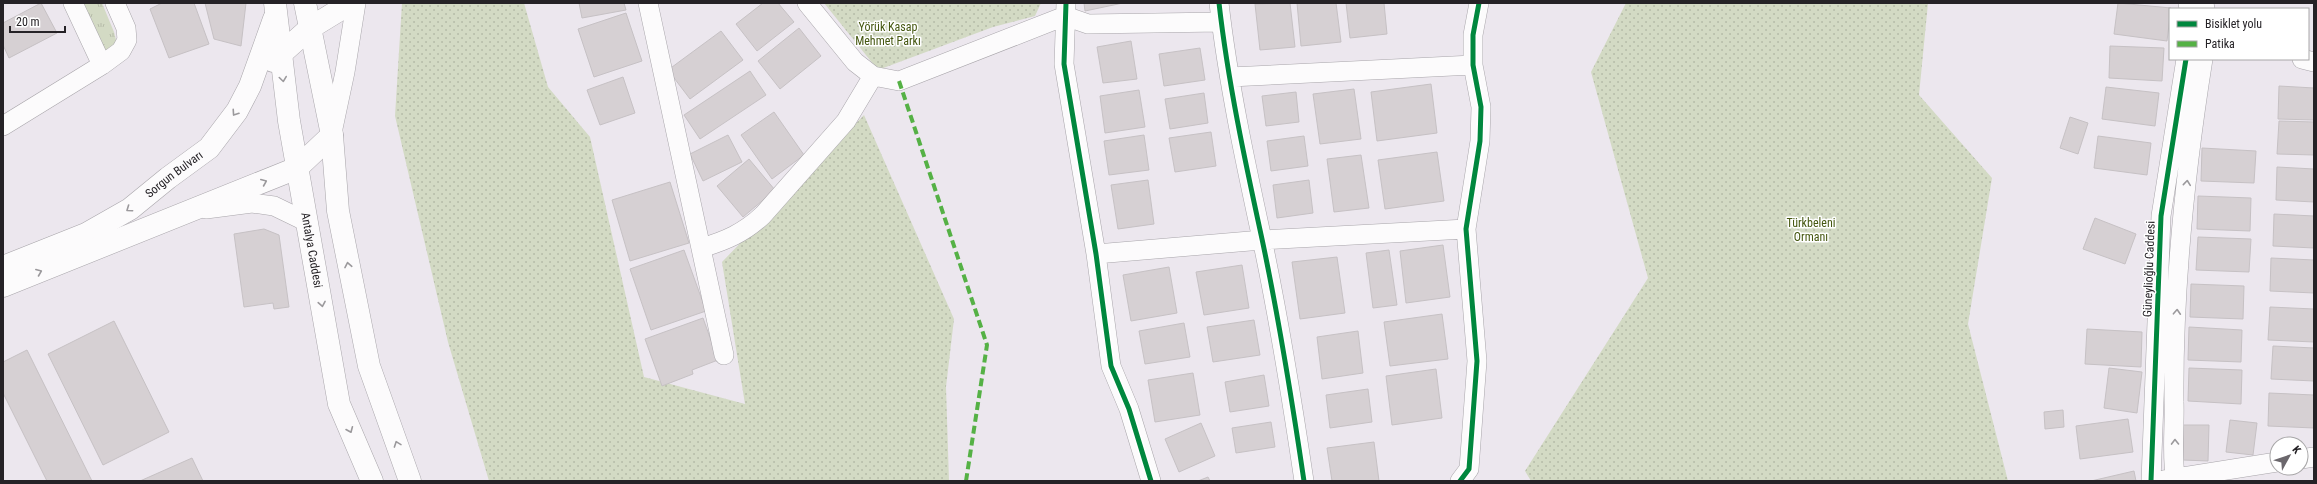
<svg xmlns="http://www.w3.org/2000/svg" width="2317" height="484" font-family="'Roboto Condensed',sans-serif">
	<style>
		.grass { fill: url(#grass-tufts) }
		.park { fill: url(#park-dots) }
		.building { fill: #d6d0d3; stroke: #c6c1c4 }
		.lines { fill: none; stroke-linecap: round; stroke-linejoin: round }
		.minor-casing { stroke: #a8a5aa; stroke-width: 20 }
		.major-casing { stroke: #a8a5aa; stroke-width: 23 }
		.minor { stroke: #fcfbfc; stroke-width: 19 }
		.major { stroke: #fcfbfc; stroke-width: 22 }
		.quiet { stroke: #55b145; stroke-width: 4; stroke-dasharray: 8 4; stroke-linecap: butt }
		.cycleway-casing { stroke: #fff; stroke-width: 8 }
		.cycleway { stroke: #00873e; stroke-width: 5 }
		.oneway { stroke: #9b999c }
		.labels { text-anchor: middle; stroke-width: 3; stroke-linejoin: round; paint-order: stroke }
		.park-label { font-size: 12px; fill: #455710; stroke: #fff }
		.street-label { font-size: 12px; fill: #252226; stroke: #fff }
	</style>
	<defs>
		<pattern id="grass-tufts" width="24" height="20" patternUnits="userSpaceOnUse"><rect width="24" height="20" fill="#d3dac4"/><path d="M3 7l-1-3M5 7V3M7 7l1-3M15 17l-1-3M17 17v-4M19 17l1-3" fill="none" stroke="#b5bba8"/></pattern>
		<pattern id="park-dots" width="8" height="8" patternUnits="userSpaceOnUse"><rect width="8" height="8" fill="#d3dac4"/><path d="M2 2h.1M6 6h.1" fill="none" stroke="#b5bba8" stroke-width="1.8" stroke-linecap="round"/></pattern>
	</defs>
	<rect width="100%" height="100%" fill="#ece7ee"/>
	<path class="grass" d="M82,3H102L114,32L117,44L106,54Z"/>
	<path class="park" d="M402,3H524L548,87L590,137L644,377L745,404L722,262L864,115L954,319L946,387L949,481H489L448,342L395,116Z
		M824,3H1041L1035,16L993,27L878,70Z
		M1626,3H1928L1919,95L1992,178L1968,324L2008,481H1531L1525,471L1648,278L1591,72Z"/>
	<path class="building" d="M41,3L57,33L9,58L3,45V23Z
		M162,3H194L209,44L169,58L150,9Z
		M205,3H246L241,46L214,39Z
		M579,3H624L626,10L582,18Z
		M763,3H778L794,22L757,51L736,24Z
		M1084,3H1123L1085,11Z
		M1290,3L1295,47L1260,50L1255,4Z
		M1297,3H1336L1341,42L1301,46Z
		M1346,3H1384L1387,34L1350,38Z
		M2118,3L2171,8L2167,41L2114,34Z
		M626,13L642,61L594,77L578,29Z
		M799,28L821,56L780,89L758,61Z
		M721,31L743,60L690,99L668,70Z
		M1131,41L1137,79L1103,83L1097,47Z
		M2110,46L2164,48L2162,81L2109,78Z
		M1200,48L1205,80L1164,86L1159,54Z
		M750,71L766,95L700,139L684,115Z
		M623,77L635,113L600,125L587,90Z
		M1431,84L1437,133L1377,141L1371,92Z
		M2279,86L2314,88V120L2278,119Z
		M2106,87L2159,93L2155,126L2102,119Z
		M1354,89L1361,139L1320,144L1313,94Z
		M1139,90L1145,127L1105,133L1100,96Z
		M1296,92L1299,122L1266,126L1262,96Z
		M1204,93L1208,123L1170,129L1165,99Z
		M774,112L804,155L772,179L741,135Z
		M2070,117L2088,123L2078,154L2060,148Z
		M2279,121L2314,122V155L2277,154Z
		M1211,132L1216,166L1175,172L1169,138Z
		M728,135L742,162L703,181L690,154Z
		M1144,135L1149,170L1109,175L1104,141Z
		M1304,136L1308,166L1271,171L1267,141Z
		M2098,136L2151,143L2147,175L2094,168Z
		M2202,148L2256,151L2254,183L2201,181Z
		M1437,152L1444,201L1385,209L1378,160Z
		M1361,155L1369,208L1334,212L1327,159Z
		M749,159L775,190L743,217L717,186Z
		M2277,167L2314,169V202L2276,200Z
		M1148,180L1154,224L1118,229L1111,185Z
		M1309,180L1313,213L1277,218L1273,185Z
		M670,182L689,243L630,261L612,200Z
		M2198,196L2251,198L2250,231L2197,229Z
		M2274,214L2314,216V248L2273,246Z
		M2095,218L2136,234L2125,264L2083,249Z
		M264,229L279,235L289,307L274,309L273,303L244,307L234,234Z
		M2198,237L2251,239L2249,272L2196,270Z
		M1443,245L1450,297L1406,303L1400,251Z
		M684,250L706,311L651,330L630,269Z
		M1389,250L1397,305L1373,308L1366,253Z
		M1337,257L1345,313L1300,319L1292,262Z
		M2271,258L2314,260V293L2270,291Z
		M1242,265L1249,308L1204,315L1196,272Z
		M1169,267L1177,313L1131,321L1123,275Z
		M2191,284L2244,286L2243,319L2190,317Z
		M2270,307L2314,309V342L2268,340Z
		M1442,314L1448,359L1390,366L1384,322Z
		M703,318L718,360L692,370L693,374L662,386L645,339Z
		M1254,320L1260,355L1213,362L1207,327Z
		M114,321L169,432L103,465L48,354Z
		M1184,323L1190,357L1145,364L1139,331Z
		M2189,327L2242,330L2241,362L2188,360Z
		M2087,329L2142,332L2141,367L2085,364Z
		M1358,331L1363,373L1322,379L1317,337Z
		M2273,346L2314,348V381L2271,379Z
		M27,350L92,481H47L3,393V362Z
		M2109,368L2142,372L2137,413L2104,408Z
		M2189,368L2242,370L2241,404L2188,401Z
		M1436,369L1442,418L1392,425L1386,376Z
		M1193,373L1200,415L1155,422L1148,380Z
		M1264,375L1269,406L1230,412L1225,382Z
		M1368,389L1372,422L1330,428L1326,395Z
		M2269,393L2314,395V428L2268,426Z
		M2063,410L2064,427L2045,429L2044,412Z
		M2128,419L2133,452L2080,459L2076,426Z
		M2230,420L2257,423L2253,455L2226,452Z
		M1271,422L1275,447L1236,453L1232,428Z
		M1201,423L1215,456L1179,472L1165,439Z
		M2183,425H2209L2208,461L2183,460Z
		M1374,442L1379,481H1332L1327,448Z
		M192,458L203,481H140Z
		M2134,471L2136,481H2091Z
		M1208,477L1210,481H1198Z"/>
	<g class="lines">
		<defs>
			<path id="minor" d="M73,3L102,65
				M648,3L724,355
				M807,3L855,62L873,76L899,81L1065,16L1088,24L1221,22
				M1066,3L1064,64L1096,254L1111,366L1129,409L1151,481
				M1219,3C1228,82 1245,161 1262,239C1279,319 1292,400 1304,481
				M2188,3L2189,9
				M2204,3L2205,9
				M2302,59L2314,62
				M1230,77L1473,65
				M3,126L102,65L121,51L127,40L126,28L115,3
				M332,133L345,72L356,3
				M206,209L252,203L274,206L307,222
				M701,248C725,241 744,233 763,215L846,121L873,76
				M1096,254L1262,240L1466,229
				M2301,459L2314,457
				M2164,480L2277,462
				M1460,481L1469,469L1477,361L1466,229L1480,141L1481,107L1473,65V35L1479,3
				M2151,481L2161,216L2186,59
				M2176,481C2171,459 2175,425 2174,402C2173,288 2185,172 2203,59"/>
			<g id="major">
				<path id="s1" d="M275,3L289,121L339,404L372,481"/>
				<path d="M305,3L332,135L338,211L369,366L410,481"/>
				<path d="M273,61L310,28L341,9L344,3"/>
				<path id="s2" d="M3,267L86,234L130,209L168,178L209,148L237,111L250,86L274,19"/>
				<path d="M3,286L297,168L332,135"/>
			</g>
		</defs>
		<use href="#minor" class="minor-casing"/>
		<use href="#major" class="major-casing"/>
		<use href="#minor" class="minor"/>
		<use href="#major" class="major"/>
		<path class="quiet" d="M899,81L987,345L966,481"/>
		<defs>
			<path id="cycleway" d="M1066,3L1064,64L1096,254L1111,366L1129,409L1151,481
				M1219,3C1228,82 1245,161 1262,239C1279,319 1292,400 1304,481
				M1460,481L1469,469L1477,361L1466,229L1480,141L1481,107L1473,65V35L1479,3
				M2151,481L2161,216L2186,59"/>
		</defs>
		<use href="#cycleway" class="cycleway-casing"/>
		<use href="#cycleway" class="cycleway"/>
	</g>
	<defs><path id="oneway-chevron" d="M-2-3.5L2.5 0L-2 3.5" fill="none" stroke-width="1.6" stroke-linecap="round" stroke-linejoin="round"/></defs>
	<g class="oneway">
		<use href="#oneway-chevron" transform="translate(283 79) rotate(82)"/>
		<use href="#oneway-chevron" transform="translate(235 113) rotate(124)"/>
		<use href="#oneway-chevron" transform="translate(264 182) rotate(-23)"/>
		<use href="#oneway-chevron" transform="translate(2187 183) rotate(-84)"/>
		<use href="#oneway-chevron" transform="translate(129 209) rotate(145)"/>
		<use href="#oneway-chevron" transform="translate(348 265) rotate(-101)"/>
		<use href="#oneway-chevron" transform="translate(39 272) rotate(-22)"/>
		<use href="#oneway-chevron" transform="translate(322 304) rotate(80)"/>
		<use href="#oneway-chevron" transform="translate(2177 312) rotate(-87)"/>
		<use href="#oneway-chevron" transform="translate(350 430) rotate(67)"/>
		<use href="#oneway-chevron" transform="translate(2175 442) rotate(-91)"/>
		<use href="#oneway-chevron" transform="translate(397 444) rotate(-110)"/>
	</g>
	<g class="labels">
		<g class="park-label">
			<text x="888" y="31">Yörük Kasap<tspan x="888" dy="14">Mehmet Parkı</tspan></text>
			<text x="1811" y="227">Türkbeleni<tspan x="1811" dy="14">Ormanı</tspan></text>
		</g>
		<g class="street-label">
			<text dy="4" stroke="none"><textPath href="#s2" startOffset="196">Sorgun Bulvarı</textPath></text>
			<text dy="4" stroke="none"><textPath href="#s1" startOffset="250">Antalya Caddesi</textPath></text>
			<text transform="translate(2149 269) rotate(-88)" y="4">Güneylioğlu Caddesi</text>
		</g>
	</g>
	<rect width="2317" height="484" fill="none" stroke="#252226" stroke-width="8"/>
	<rect x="2169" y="8" width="140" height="52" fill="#ffffff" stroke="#a8a7a8"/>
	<rect x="2177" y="21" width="20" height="6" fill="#00873e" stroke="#a8a7a8"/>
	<text x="2205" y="28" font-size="12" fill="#252226">Bisiklet yolu</text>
	<rect x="2177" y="41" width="20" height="6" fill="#55b145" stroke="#a8a7a8"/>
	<text x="2205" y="48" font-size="12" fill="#252226">Patika</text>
	<g transform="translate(2289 456) rotate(50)"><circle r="19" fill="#ffffff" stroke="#a8a7a8"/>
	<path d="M0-3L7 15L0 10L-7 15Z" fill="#6b676c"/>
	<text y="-6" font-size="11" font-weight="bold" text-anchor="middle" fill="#252226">K</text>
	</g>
	<path d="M10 26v6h55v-6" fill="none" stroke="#252226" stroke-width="2"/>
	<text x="16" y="26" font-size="12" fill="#252226" stroke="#ffffff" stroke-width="3" paint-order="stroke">20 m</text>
</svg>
